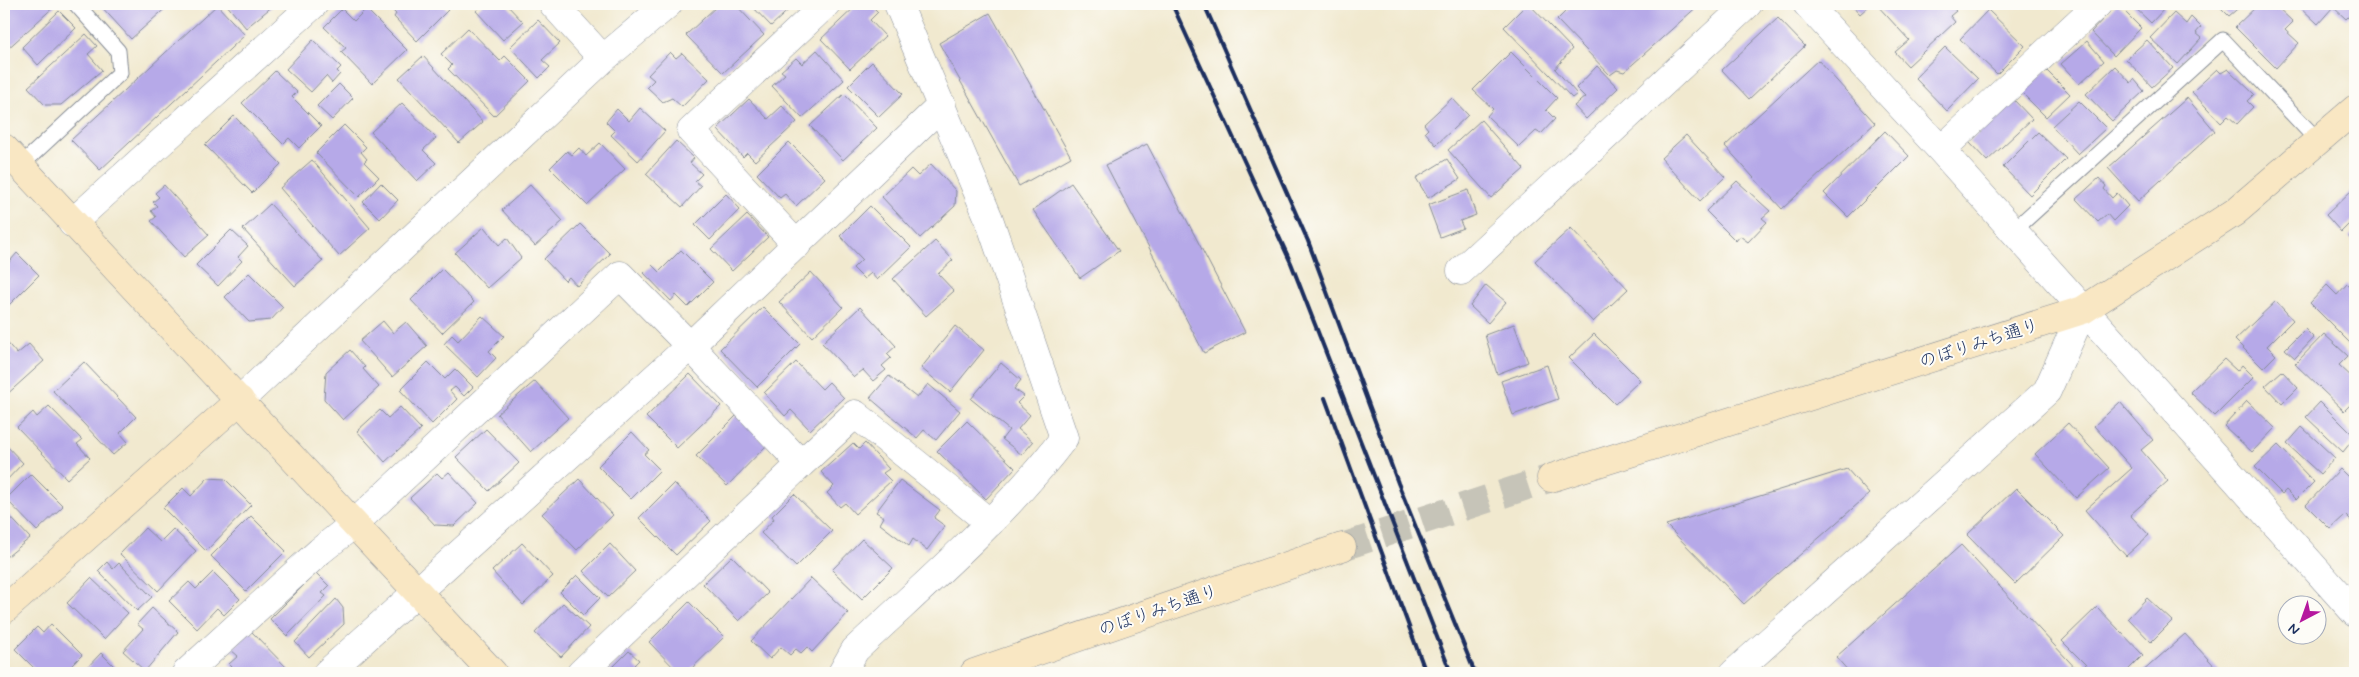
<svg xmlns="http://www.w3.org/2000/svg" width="2359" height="677" font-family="Mynerve,'Klee One',sans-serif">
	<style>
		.building { fill: #b6a9e8 }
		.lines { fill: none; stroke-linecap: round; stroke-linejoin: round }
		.secondary-tunnel { stroke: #c6c4b8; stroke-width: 28; stroke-dasharray: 28 14; stroke-linecap: butt }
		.lane-casing { stroke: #868c96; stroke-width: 17 }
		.street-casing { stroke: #868c96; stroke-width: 29 }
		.secondary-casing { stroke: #868c96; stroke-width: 29 }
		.lane { stroke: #fff; stroke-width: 15 }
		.street { stroke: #fff; stroke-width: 28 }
		.secondary { stroke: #f9e7c3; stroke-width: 28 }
		.rail { stroke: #1b2f5e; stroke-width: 4 }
		.labels { text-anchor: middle; stroke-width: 4; stroke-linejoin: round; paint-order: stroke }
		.street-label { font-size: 18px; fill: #1b2f5e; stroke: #fdfcf7 }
	</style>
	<rect width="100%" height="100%" fill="#fdfcf7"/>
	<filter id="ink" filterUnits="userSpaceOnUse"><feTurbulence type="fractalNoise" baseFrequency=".02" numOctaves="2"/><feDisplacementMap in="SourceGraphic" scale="10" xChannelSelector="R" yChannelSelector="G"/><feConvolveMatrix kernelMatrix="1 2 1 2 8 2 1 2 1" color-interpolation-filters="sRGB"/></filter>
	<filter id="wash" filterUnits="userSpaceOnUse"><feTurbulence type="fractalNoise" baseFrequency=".0096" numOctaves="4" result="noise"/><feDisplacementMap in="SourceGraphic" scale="20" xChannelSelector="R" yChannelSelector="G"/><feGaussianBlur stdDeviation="1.12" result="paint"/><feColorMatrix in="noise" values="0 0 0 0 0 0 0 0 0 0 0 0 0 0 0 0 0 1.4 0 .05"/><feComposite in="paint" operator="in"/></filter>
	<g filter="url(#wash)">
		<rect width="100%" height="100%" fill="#f1e9cf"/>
		<g id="blocks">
			<path class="building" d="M5,4H57L4,52Z
				M99,4H170L131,39Z
				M226,4H272L274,5L246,28Z
				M386,4H442L448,10L417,41L394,17L396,14Z
				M483,4H506L523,22L503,40L476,11Z
				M719,4H735L764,35L723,73L686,35Z
				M750,4H795L771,26Z
				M858,4H870L878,12L870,20L885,36L850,69L821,39Z
				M1527,4H1529L1572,49L1555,69L1577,94L1572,98L1504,27Z
				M1573,4H1700L1624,72L1617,70L1610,75L1557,20Z
				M1851,4H1871L1860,14Z
				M1876,4H1949L1956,11L1950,16L1955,22L1908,66L1895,52L1909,40Z
				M2117,4L2141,28L2114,56L2091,32Z
				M2131,4H2161L2165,8L2151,23Z
				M2217,4H2243L2229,16Z
				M2259,4H2274L2293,22L2285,30L2299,43L2276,68L2235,27Z
				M2297,4H2355V10L2346,19L2333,7L2318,24Z
				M217,5L245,35L100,170L71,140Z
				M342,9L354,21L366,9L407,50L372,84L341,52L346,48L324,27Z
				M1988,10L2025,46L1997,74L1960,39Z
				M59,11L76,28L38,65L22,47Z
				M990,13L1071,157L1019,186L939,43Z
				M2174,13L2186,24L2191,17L2201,27L2196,33L2202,38L2178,64L2150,38Z
				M1778,18L1805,46L1749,99L1722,70Z
				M538,20L560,43L542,60L550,67L539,78L510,47Z
				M468,28L500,61L505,56L530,81L494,116L448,69L452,65L441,54Z
				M86,34L97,46L88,54L102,70L61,105H45L28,87Z
				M313,40L341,67L337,71L340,74L332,83L326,76L311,92L286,69Z
				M2147,40L2173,68L2152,87L2126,59Z
				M2087,41L2104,61L2079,84L2061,64Z
				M1945,47L1978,79L1947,111L1915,78Z
				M817,50L844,80L802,118L772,86L785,74L781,71L796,58L802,64Z
				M670,52L676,58L682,53L709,79L682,107L672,98L663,102L647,87L654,80L648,75Z
				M1511,52L1557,98L1546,110L1555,119L1541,134L1536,131L1519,147L1487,116L1493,109L1473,90Z
				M423,56L483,122L459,143L399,78Z
				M1818,60L1875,123L1782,209L1725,146Z
				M872,62L903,94L879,117L848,86Z
				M1597,66L1618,88L1586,119L1574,106L1585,97L1576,88Z
				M2115,66L2131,83L2134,79L2144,91L2112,121L2086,94Z
				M2217,69L2221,73L2228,69L2254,94L2247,101L2253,107L2237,124L2228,116L2221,123L2192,92Z
				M2046,70L2070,94L2046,117L2022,93Z
				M275,71L297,92L292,97L321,126L299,148L289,138L283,144L242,103Z
				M339,84L353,98L332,120L317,106Z
				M844,94L877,128L843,160L810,126Z
				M1452,98L1468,115L1436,145L1425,132L1428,129L1424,124Z
				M2187,98L2215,131L2138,201L2108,168Z
				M749,99L768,119L782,106L797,122L755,161L747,153L743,157L717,129Z
				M2014,100L2032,119L1987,161L1969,142Z
				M2079,101L2106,128L2078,154L2052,126Z
				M402,103L436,138L423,150L436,163L417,181L371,132Z
				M640,108L665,131L638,161L611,135L615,131L606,122L617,109L629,121Z
				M234,116L281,164L252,193L205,145Z
				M1481,120L1524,169L1491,198L1448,150Z
				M344,125L366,147L361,152L367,159L364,162L379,177L359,197L316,153Z
				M1885,131L1909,156L1848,217L1824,193Z
				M2038,132L2066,159L2030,195L2003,167Z
				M1686,135L1725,177L1700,201L1661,158Z
				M676,141L694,158L690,163L702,174L695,181L701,186L682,207L646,174Z
				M789,142L825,178L796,206L785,194L780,198L757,174Z
				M600,143L625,169L587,205L550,168L567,151L572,155L579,148L586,156Z
				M1147,144L1245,332L1204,353L1106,165Z
				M1447,159L1460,179L1428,198L1416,178Z
				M312,160L370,228L339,256L280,188Z
				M931,164L956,191L955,206L920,238L882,197L911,169L918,176Z
				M2099,178L2106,186L2104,189L2112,198L2117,193L2128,206L2113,221L2107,214L2098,222L2076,199Z
				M1737,181L1770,211L1762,218L1767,222L1748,242L1740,236L1736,241L1706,211Z
				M381,183L398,200L380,219L363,202Z
				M1071,183L1119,251L1080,278L1033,210Z
				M164,185L209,235L184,257L151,221L156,217L151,211L157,206L153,202L159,197L155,193Z
				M530,185L563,221L535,246L502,210Z
				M2355,187V218L2341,232L2326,215Z
				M1468,190L1476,215L1460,221L1463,228L1440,237L1428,205Z
				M726,194L740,209L710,240L695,225Z
				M270,204L323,261L295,286L243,229Z
				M870,206L911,247L877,280L871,273L864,279L853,268L862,259L840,236Z
				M747,215L768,237L732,271L711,249Z
				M580,224L610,254L577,286L569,277L565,281L544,259Z
				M484,227L499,245L507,238L521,258L487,288L455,253Z
				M1571,228L1628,289L1593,322L1535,261Z
				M231,230L248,246L238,257L242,261L218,286L196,265Z
				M2355,231V243L2349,237Z
				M935,241L953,260L938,274L954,291L926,316L893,279Z
				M681,250L713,282L688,307L676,295L671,301L644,273L652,265L659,272Z
				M17,253L39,275L4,310V268Z
				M442,269L474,302L442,333L411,300Z
				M811,272L843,307L812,337L779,302Z
				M249,273L283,307L271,320L249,322L225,297Z
				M2347,284L2355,292V348L2310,303L2327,285L2337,295Z
				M1486,285L1506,302L1488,323L1470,306Z
				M2276,301L2293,320L2267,346L2276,355L2263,368L2235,340Z
				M763,307L800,344L757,387L720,349Z
				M860,307L896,346L887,354L891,358L882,366L886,370L873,381L863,370L854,377L822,343Z
				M482,316L504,336L489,351L496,358L478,377L444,344L452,335L458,341Z
				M383,321L393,333L406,322L427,346L392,377L360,341Z
				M1514,324L1528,362L1497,374L1485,335Z
				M955,326L984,350L950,392L921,368Z
				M2305,329L2314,338L2295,358L2285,349Z
				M1594,334L1640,380L1615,404L1569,358Z
				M2324,334L2348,356L2339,365L2355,380V406L2352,403L2344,411L2295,364Z
				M4,339L17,354L29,344L44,361L4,397Z
				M350,350L365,367L363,369L379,387L343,420L324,399L326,372Z
				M2224,359L2237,371L2242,365L2254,377L2215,416L2190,392Z
				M84,362L136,417L120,433L128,442L113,455L53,391Z
				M428,362L445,379L455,369L473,387L464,396L455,387L450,391L457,399L432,424L400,390Z
				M796,362L822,389L829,382L844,398L810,430L791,410L785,416L764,393Z
				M1001,363L1021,380L1014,389L1024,396L1017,403L1030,415L1018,429L1033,442L1022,455L1002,439L1009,430L971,399Z
				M1547,365L1558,399L1513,415L1501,381Z
				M2282,371L2298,388L2282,404L2265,386Z
				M690,374L721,406L677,448L646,417Z
				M889,376L917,398L928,384L960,411L936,440L924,430L917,438L870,398Z
				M535,381L568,418L531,452L497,414Z
				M2247,401L2275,428L2252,452L2224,426Z
				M2120,402L2153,440L2141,450L2168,481L2130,515L2149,535L2126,556L2085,510L2132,468L2094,426Z
				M2320,402L2355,437L2343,452L2306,417Z
				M49,406L82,440L77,444L90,458L67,479L17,427L33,412L37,417Z
				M400,407L421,429L385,462L357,431L380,410L388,418Z
				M737,415L767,445L727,486L696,456Z
				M967,421L1015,468L986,499L937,451Z
				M2068,423L2109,468L2076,498L2035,454Z
				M2302,427L2335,458L2320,474L2287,444Z
				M486,429L519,463L489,491L456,457Z
				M632,432L649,450L644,454L660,470L631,499L598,466Z
				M4,443L23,463L4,483Z
				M853,443L859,449L865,443L889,469L883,473L891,481L855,514L845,503L840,507L827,493L834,486L821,472Z
				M2278,445L2314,482L2296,500L2286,490L2282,494L2255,467Z
				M1847,469L1869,494L1744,604L1666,525Z
				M2340,469L2355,484V525L2345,515L2330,529L2306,505Z
				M449,472L478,503L454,526L435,525L410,498L437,473L442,478Z
				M31,474L63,506L37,531L6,499Z
				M208,478L225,479L251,505L206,551L163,508L183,488L191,496Z
				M579,479L613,515L577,550L542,514Z
				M900,480L940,510L934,518L945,526L927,550L913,539L909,546L880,524L884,517L876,512Z
				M674,483L711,521L676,555L639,518Z
				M2016,488L2064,536L2015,584L1967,535Z
				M794,494L832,531L796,567L761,533L774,519L772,516Z
				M4,510L30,538L8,556L4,555Z
				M251,516L286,551L246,591L211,556Z
				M145,528L160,542L173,529L196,551L158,591L120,554Z
				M862,539L893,568L862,599L832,570Z
				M522,543L553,576L523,605L492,571Z
				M610,544L635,571L608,597L583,571Z
				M1961,545L2080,673H1850L1836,657Z
				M732,556L768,593L739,621L703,584Z
				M107,562L113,569L119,563L152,597L137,611L98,571Z
				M213,572L240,599L224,615L217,608L197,629L169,601L189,582L196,589Z
				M316,573L329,586L322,593L326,596L287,636L270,619Z
				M577,575L600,598L583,615L560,592Z
				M91,578L128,613L104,639L67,603Z
				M811,578L848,613L812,652L807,647L801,653L796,649L790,655L781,647L770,659L751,641Z
				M2147,598L2172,621L2151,642L2128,618Z
				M336,599L343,608L344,624L309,657L295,642Z
				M689,602L724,637L687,673H679L649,642Z
				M563,603L589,627L561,657L535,633Z
				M2097,607L2143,655L2125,673H2094L2062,641Z
				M152,608L178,632L145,671L123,651L143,629L137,624Z
				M51,624L82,655L64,673H39L15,649L37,627L43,633Z
				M251,631L290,671L288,673H238L229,664L238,656L231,650Z
				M2185,634L2221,673H2141Z
				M629,651L639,660L634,665L642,673H607Z
				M101,653L115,667L109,673H82Z"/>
		</g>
	</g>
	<g filter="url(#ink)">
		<use href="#blocks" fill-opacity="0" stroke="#868c96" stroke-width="1"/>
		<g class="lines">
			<path class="secondary-tunnel" d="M1342,547L1551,478"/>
			<defs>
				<path id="lane" d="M20,166L120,73L118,51L76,4
					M2013,231L2223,40L2318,141"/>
				<path id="street" d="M553,4L603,59
					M1807,4L1941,150L2355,613
					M1941,150L2098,4
					M72,223L314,4
					M797,245L691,131L826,4
					M1461,271L1748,4
					M240,400L603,59L668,4
					M801,464L855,414L990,523
					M186,673L320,551L355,523L620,275L690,346L801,464L581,673
					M327,673L690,346L942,105
					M842,673L855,650C927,582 1004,517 1064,438L989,219L898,4
					M1734,673L2047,391L2083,310"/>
				<path id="secondary" d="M4,148L493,673
					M1551,478L2083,310L2235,212L2355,109
					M4,610L240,400
					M974,673L1342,547"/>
			</defs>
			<use href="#lane" class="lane-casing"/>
			<use href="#street" class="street-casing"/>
			<use href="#secondary" class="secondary-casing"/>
			<use href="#lane" class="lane"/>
			<use href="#street" class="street"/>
			<use href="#secondary" class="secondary"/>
			<path class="rail" d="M1172,4L1291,263L1451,673
				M1204,4L1308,241L1398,483L1475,673
				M1325,398L1426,673"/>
		</g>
	</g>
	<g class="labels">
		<g class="street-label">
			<text transform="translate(1979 343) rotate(-18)" y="6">のぼりみち通り</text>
			<text transform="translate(1158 610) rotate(-19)" y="6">のぼりみち通り</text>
		</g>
	</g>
	<rect width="2359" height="677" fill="none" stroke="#fdfcf7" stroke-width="20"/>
	<g transform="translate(2302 620) rotate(221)"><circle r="24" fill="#fdfcf7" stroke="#a3aaba"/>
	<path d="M0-4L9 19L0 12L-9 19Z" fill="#b5179e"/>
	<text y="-8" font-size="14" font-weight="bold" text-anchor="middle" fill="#1b2f5e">N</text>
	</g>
</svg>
